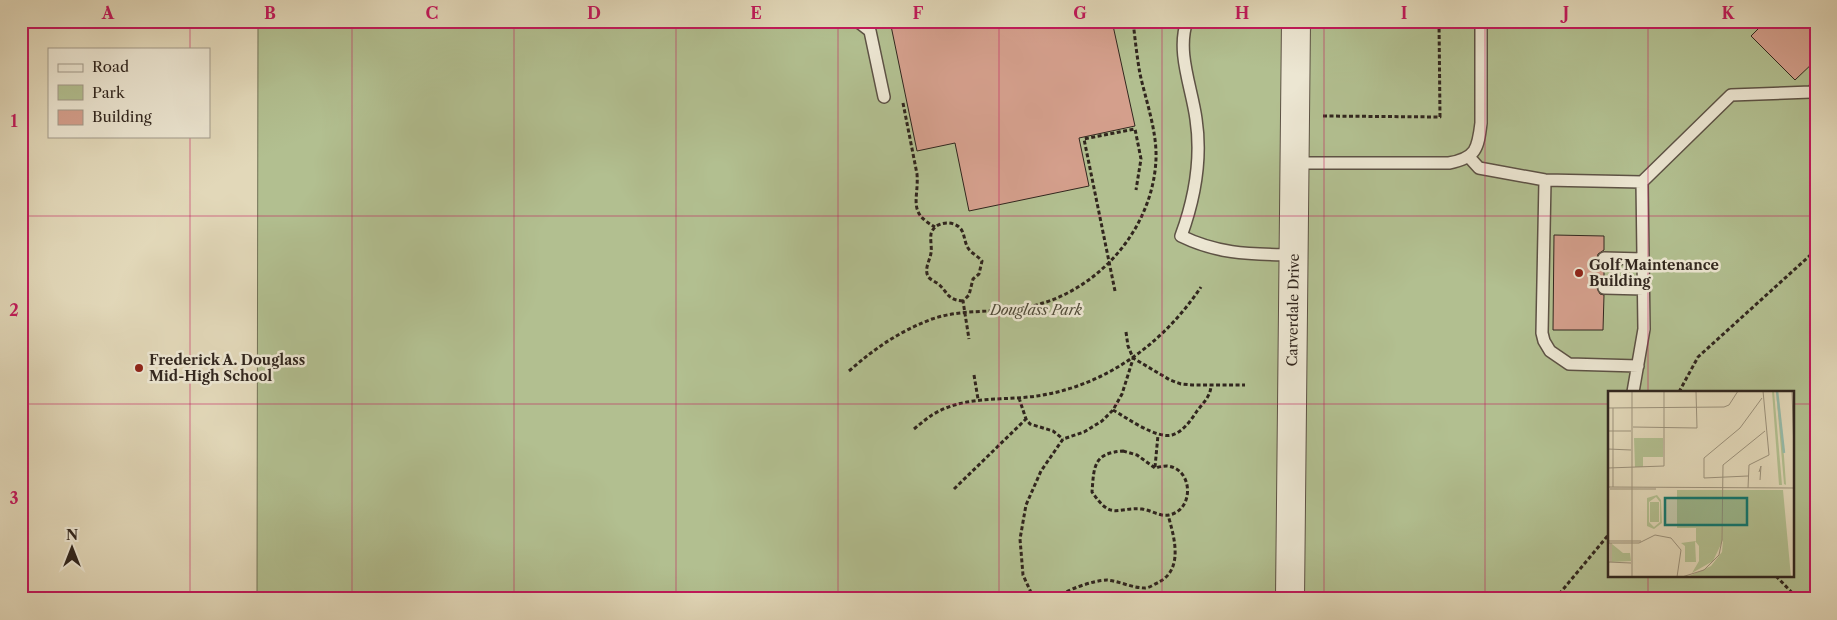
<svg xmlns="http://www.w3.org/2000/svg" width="1837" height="620" font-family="'Libre Caslon Text',serif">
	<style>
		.green { fill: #b2bf90; stroke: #727257; fill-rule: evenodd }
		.building { fill: #d49f8c; stroke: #31261e }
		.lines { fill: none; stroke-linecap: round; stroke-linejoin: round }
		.service-casing { stroke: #5d5245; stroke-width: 14 }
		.tertiary-casing { stroke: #5d5245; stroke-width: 30 }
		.path { stroke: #31261e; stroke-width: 3; stroke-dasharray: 4 2.5; stroke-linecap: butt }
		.service { stroke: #ece6d2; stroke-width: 11 }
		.tertiary { stroke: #ece6d2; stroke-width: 28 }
		.grid { fill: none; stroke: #c2185b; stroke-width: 1; stroke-opacity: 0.55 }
		.poi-dot { fill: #8f2418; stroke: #ece6d2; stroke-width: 2 }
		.labels { text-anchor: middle; stroke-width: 5; stroke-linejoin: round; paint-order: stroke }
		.poi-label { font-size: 14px; font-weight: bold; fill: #31261e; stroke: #ece6d2; text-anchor: start }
		.park-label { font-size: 14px; font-style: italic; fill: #514c3a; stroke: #ece6d2 }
		.street-label { font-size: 14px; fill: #31261e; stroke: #ece6d2 }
		.inset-river { fill: none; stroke: #96bbaa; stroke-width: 2.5 }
		.inset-road { fill: none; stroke: #9b917b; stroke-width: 1 }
		.view { fill: #0f766e; fill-opacity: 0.15; stroke: #0f766e; stroke-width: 2.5 }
		.inset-edge { fill: none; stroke: #31261e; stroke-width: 2.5 }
		.neatline { fill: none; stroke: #c2185b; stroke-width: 2 }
		.grid-label { font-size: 16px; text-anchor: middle; font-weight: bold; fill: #c2185b }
	</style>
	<rect width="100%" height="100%" fill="#e2d8b9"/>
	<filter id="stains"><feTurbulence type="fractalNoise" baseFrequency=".004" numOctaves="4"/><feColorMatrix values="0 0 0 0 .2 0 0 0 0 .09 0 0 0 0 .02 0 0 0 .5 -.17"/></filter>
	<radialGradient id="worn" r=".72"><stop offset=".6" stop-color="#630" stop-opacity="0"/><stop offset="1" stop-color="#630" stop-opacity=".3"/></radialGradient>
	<path class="green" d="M258,21H1816V599H257ZM1610,392H1793V576H1610Z"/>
	<path class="building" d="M890,21H1112L1135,126L1079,138L1089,186L969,211L955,143L917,151Z
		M1766,21H1816V60L1795,80L1751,36Z
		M1554,235L1604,236V250L1598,254L1597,258L1600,264L1604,266V281L1598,284L1597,288L1600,294L1604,295L1603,330H1553Z"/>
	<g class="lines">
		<defs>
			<path id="service" d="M857,21L870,31L884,97
				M1187,21C1176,52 1192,88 1196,119C1202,159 1195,198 1181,236C1220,255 1252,254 1293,255
				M1469,157L1479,168L1545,180L1642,182
				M1295,163H1449C1476,158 1478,149 1481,123V21
				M1545,180L1542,333L1544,341L1550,351L1569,364L1638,366
				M1604,258L1643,259
				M1604,288L1644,289
				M1633,392L1644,329L1642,182L1731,95L1811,92L1816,88"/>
			<path id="tertiary" d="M1290,599L1296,21"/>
		</defs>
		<use href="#service" class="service-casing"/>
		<use href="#tertiary" class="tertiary-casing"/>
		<path class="path" d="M903,103L917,174C919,199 907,212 935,227
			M1323,116L1440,117L1439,21
			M1115,291L1084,139L1135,129L1141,159L1136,190
			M963,301C946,300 948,291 937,283C934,281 929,279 928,276C924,269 930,260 931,253C932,247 930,240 931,234C934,222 951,220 959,227C965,232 964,242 968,248C971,253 978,256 982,261L979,274L973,279L969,295L963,301L969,339
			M1126,332L1128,346L1133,358L1170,380L1181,384L1192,385H1245
			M849,371C875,348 900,331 932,319C961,309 992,313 1022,308C1093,297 1153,232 1156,159C1157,131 1146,101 1140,74C1137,57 1135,39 1133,21
			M974,375L978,399
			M1679,392L1698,357L1816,250
			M1019,398L1026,419L1030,424L1053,431L1063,439
			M1113,410C1127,418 1156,439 1172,435C1183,432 1191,420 1197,411C1203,403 1211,396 1211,385
			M914,429C920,424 926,419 932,415C964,395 1002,401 1037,396C1105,386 1163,344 1201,287
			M1123,451L1137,455L1155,468C1159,467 1163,466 1167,466C1193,468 1195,510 1169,515C1160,517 1151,510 1142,509C1115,507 1112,521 1092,492C1094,467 1093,453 1123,451Z
			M1155,467L1158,435
			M954,489L1026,419
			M1776,576L1798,599
			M983,593L992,599
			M1034,599L1023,575L1020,539L1026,505L1041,471L1063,439L1084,432L1102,421L1113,410L1122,394L1133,359
			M1056,599C1064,590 1095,580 1107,580C1119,581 1132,588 1145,588C1149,588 1155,584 1159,582C1184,569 1174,536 1168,515
			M1555,599L1610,533"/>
		<use href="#service" class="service"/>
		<use href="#tertiary" class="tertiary"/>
	</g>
	<path class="grid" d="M190,21V49M352,21V599M514,21V599M676,21V599M838,21V599M999,21V599M1162,21V599M1324,21V599M1485,21V599M1648,21V392M190,136V599M21,216H1816M21,404H1610M1793,404H1816M1648,576V599"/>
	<g class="poi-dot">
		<circle cx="1579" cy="273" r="5"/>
		<circle cx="139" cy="368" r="5"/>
	</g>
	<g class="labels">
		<g class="poi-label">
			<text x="1589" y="270">Golf Maintenance<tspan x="1589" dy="16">Building</tspan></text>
			<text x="149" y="365">Frederick A. Douglass<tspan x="149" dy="16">Mid-High School</tspan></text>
		</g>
		<g class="park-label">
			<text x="1036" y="315">Douglass Park</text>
		</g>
		<g class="street-label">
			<text transform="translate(1293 310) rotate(-89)" y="5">Carverdale Drive</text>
		</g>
	</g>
	<g transform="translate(1608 391)">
		<rect width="186" height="186" fill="#e2d8b9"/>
		<path d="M164,0H166L174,94H171ZM168,0L176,65L178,94L176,93ZM26,47H55V66H35V76H27ZM69,99H175L183,186H79L103,175L114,161L115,149L105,170L84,182L91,170V155L87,150L88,171H77V155L73,152L88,150V137H69ZM49,104L53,109L54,132L46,138L39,135V107ZM48,106L52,111V131L46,136L41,131V111ZM42,111H51V131H42ZM4,153L15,162H22L23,170L4,171Z" fill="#b2bf90" fill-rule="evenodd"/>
		<path class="inset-river" d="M169,0L176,62"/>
		<path class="inset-road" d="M184,0L186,61M0,17L116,16L121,14L130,0M5,17V96M25,36L89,37L88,0M0,40H23M0,58L23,59M0,77L56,75V0M151,81L153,75L152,89M140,85L96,87V67L132,37L154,7M0,96L187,97M140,97L141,74L161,64L155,0M2,98H48M0,150H33M0,152H31L47,144L63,147L73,159L69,186M0,171L23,172M3,171V152M24,186V0M74,186L96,179L111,164L114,149L115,74L157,40"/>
		<path class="view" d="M57,107H139V134H57Z"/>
		<rect width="186" height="186" class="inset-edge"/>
	</g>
	<rect width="1837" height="620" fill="none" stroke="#e2d8b9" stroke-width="55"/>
	<rect x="48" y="48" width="162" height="90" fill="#ece6d2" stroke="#a1998a"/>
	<rect x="58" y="64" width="25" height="8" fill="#ece6d2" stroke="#a1998a"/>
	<text x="92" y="72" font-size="15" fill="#31261e">Road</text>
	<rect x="58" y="85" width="25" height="15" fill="#b2bf90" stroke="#a1998a"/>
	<text x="92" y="98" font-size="15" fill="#31261e">Park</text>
	<rect x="58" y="110" width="25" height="15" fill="#d49f8c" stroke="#a1998a"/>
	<text x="92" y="122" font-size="15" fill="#31261e">Building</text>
	<g transform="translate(72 548)" stroke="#ece6d2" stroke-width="4" paint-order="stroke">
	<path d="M0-4L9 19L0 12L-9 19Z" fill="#31261e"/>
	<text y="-8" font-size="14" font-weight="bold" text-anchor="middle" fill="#31261e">N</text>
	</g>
	<rect x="28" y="28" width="1782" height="564" class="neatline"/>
	<g class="grid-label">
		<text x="108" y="19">A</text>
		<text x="270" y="19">B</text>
		<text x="432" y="19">C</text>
		<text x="594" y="19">D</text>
		<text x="756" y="19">E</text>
		<text x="918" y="19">F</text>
		<text x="1080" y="19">G</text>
		<text x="1242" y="19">H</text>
		<text x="1404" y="19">I</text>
		<text x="1566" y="19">J</text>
		<text x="1728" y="19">K</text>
		<text x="14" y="127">1</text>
		<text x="14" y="316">2</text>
		<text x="14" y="504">3</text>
	</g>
	<rect width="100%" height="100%" filter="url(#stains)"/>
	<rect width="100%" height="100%" fill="url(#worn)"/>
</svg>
